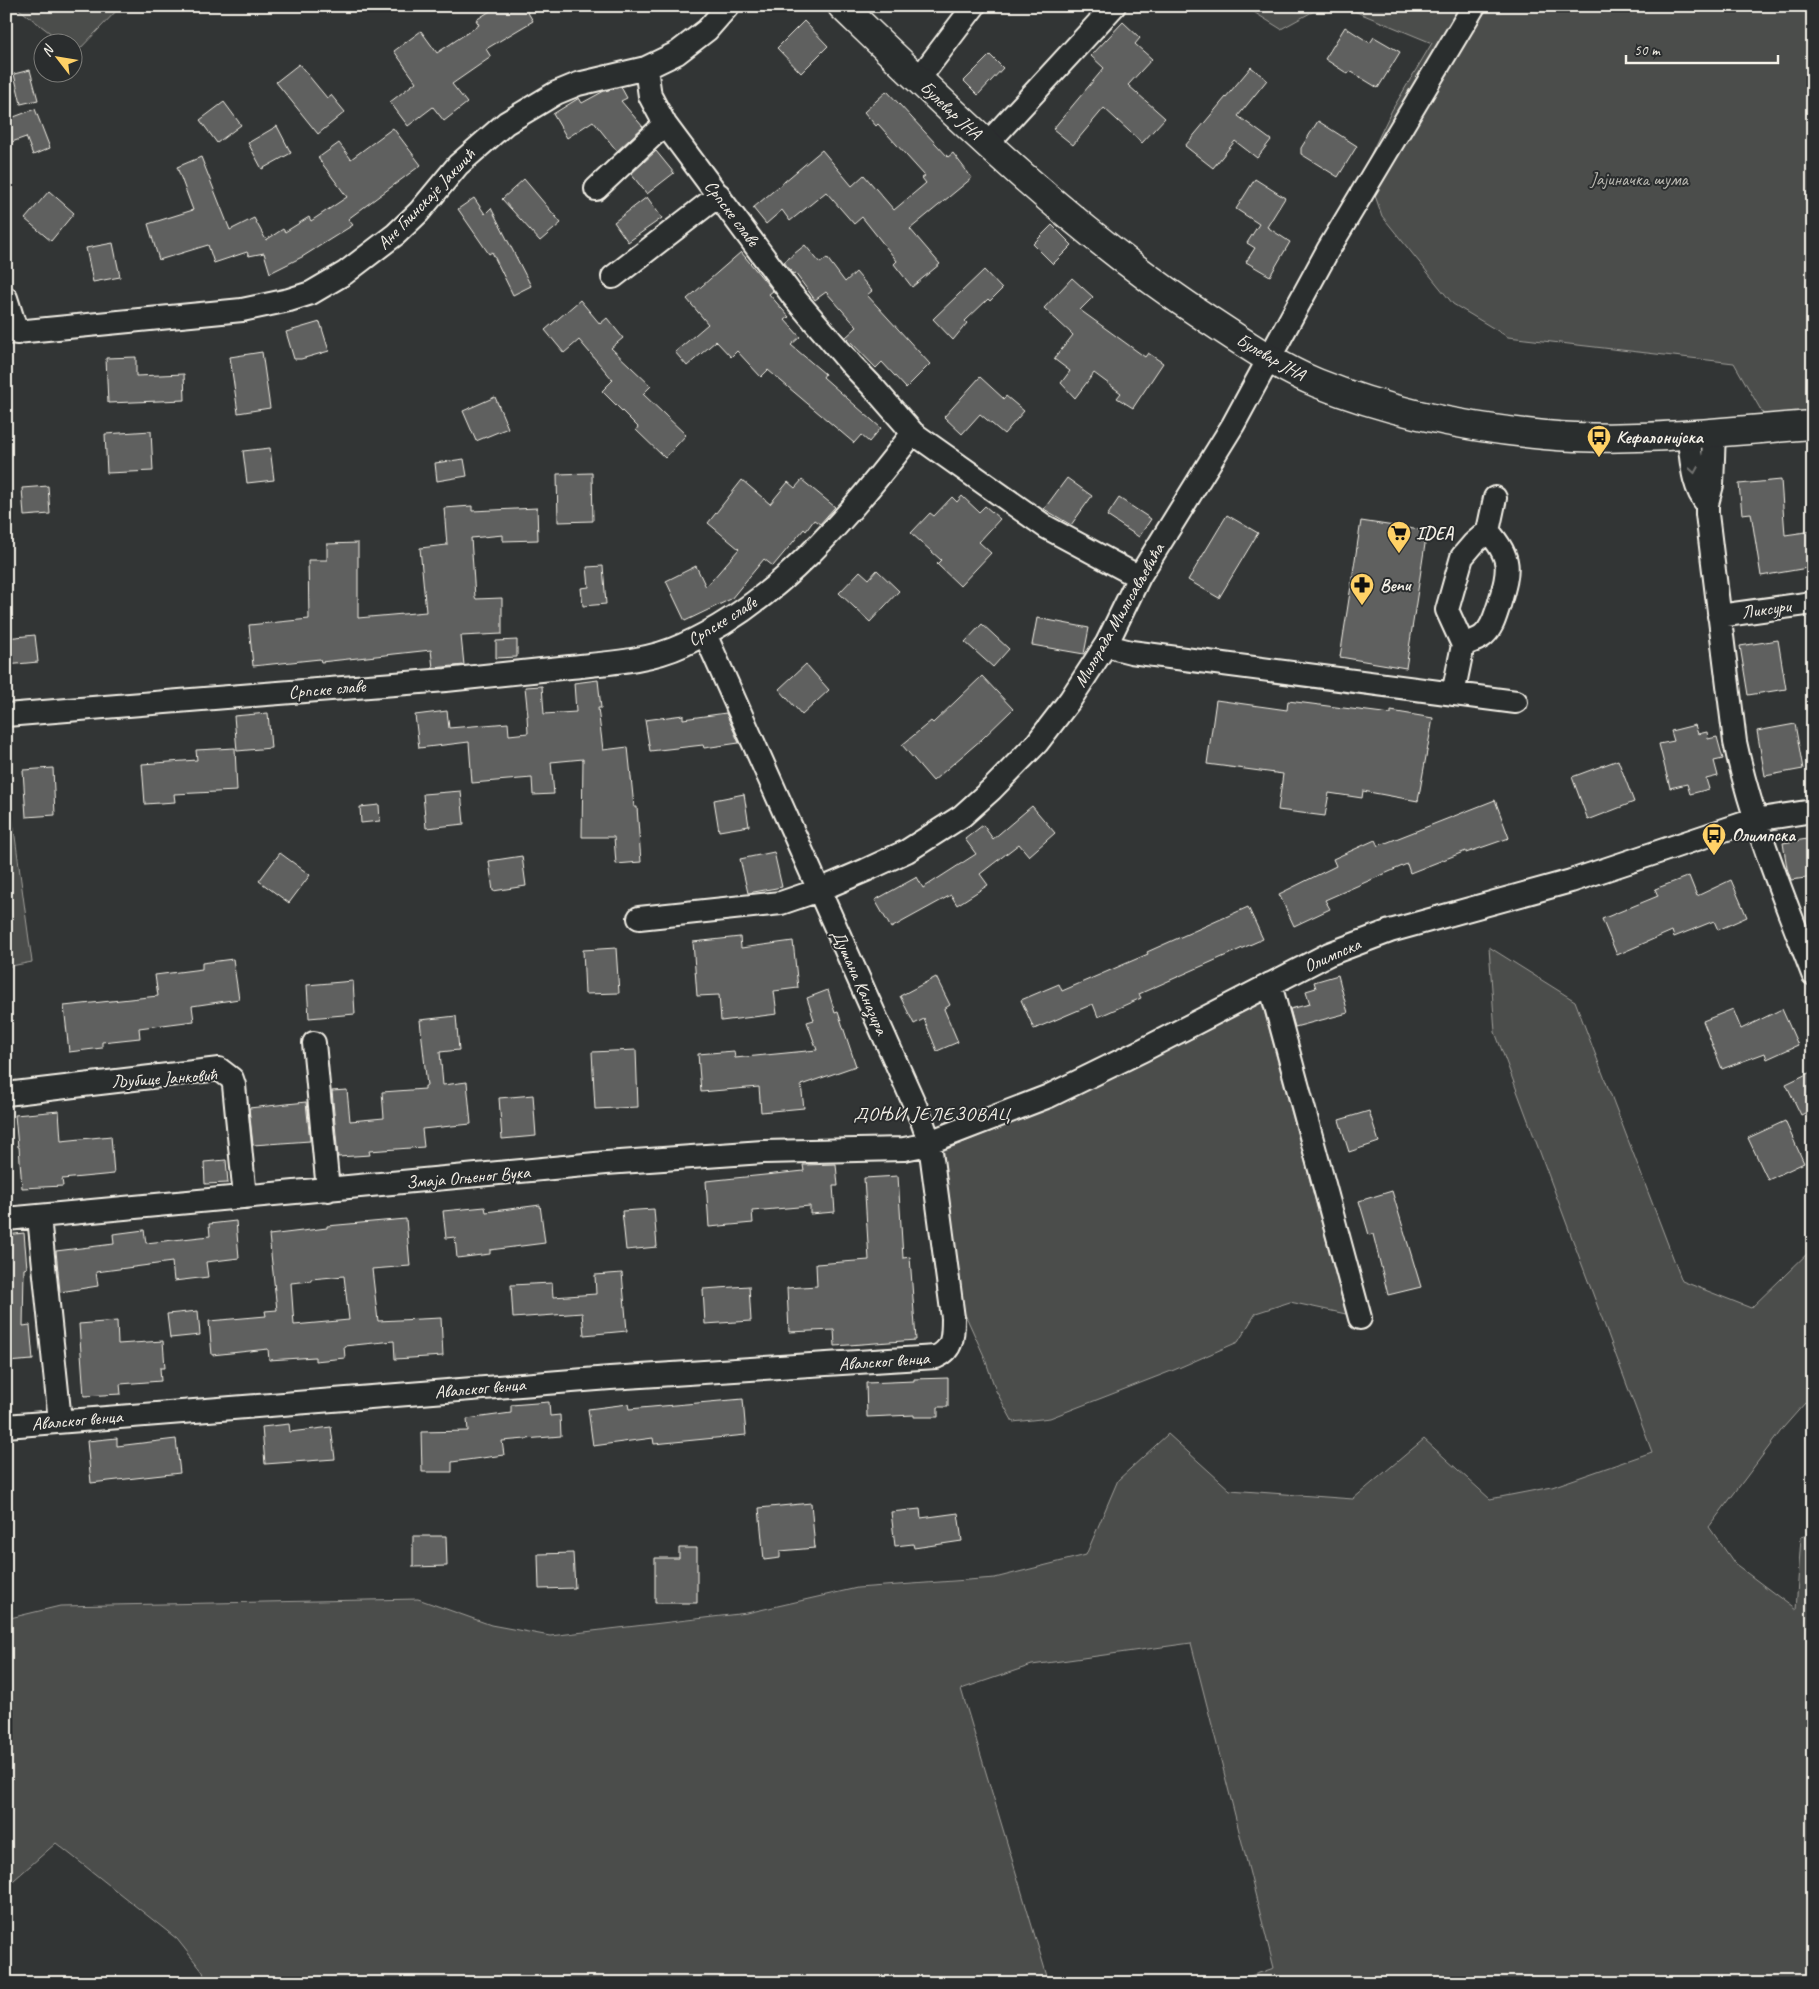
<svg xmlns="http://www.w3.org/2000/svg" width="1819" height="1989" font-family="Caveat,sans-serif">
	<style>
		.green { fill: #4b4d4c; stroke: #a09f9a }
		.building { fill: #5f605f; stroke: #f4f1e8; fill-rule: evenodd }
		.lines { fill: none; stroke-linecap: round; stroke-linejoin: round }
		.minor-casing { stroke: #f4f1e8; stroke-width: 26 }
		.major-casing { stroke: #f4f1e8; stroke-width: 31 }
		.minor { stroke: #2a2d2e; stroke-width: 22 }
		.major { stroke: #2a2d2e; stroke-width: 28 }
		.oneway { stroke: #71726f }
		.labels { text-anchor: middle; stroke-width: 4; stroke-linejoin: round; paint-order: stroke }
		.street-label { font-size: 18px; fill: #f4f1e8; stroke: #2a2d2e }
		.park-label { font-size: 18px; fill: #b9b8b1; stroke: #2a2d2e }
		.poi-label { font-size: 18px; font-weight: bold; fill: #f4f1e8; stroke: #2a2d2e; text-anchor: start }
		.neighbourhood-label { font-size: 19px; letter-spacing: 1px; fill: #f4f1e8; stroke: #2a2d2e }
	</style>
	<rect width="100%" height="100%" fill="#323535"/>
	<filter id="ink" filterUnits="userSpaceOnUse"><feTurbulence type="fractalNoise" baseFrequency=".02" numOctaves="2"/><feDisplacementMap in="SourceGraphic" scale="10" xChannelSelector="R" yChannelSelector="G"/><feConvolveMatrix kernelMatrix="1 2 1 2 8 2 1 2 1" color-interpolation-filters="sRGB"/></filter>
	<g filter="url(#ink)">
		<path class="green" d="M15,6H121L76,53L73,50L72,42H62Z
			M1244,6H1323L1281,29Z
			M1342,6H1813V414L1766,419L1734,363L1508,337L1453,304L1382,216L1365,166L1392,110L1432,43Z
			M6,770L32,962L6,967Z
			M1489,947L1575,1001L1682,1281L1751,1308L1813,1248V1394L1783,1428L1709,1527L1735,1564L1796,1610L1801,1537L1813,1533V1983H1229L1274,1968L1191,1643L1032,1665L961,1689L1049,1983H206L203,1972L177,1939L56,1843L6,1887V1619L60,1606L418,1599L491,1625L550,1636L747,1613L857,1588L995,1578L1086,1555L1118,1480L1168,1434L1230,1490L1353,1499L1424,1439L1490,1499L1552,1487L1652,1452L1495,1032Z
			M1262,1003L1346,1314L1290,1302L1256,1313L1238,1342L1174,1370L1050,1418L1013,1422L996,1391L984,1356L964,1312L942,1151L1052,1107Z"/>
		<path class="building" d="M498,6H524L533,21L486,49L491,57L452,84L467,103L444,121L433,107L408,126L390,102L416,82L394,51L421,31L437,53L479,25L476,20Z
			M804,21L828,46L801,73L777,48Z
			M1123,22L1140,38L1135,44L1152,59L1128,85L1165,118L1142,143L1104,108L1073,145L1053,129L1104,68L1091,56Z
			M1345,27L1370,43L1374,37L1400,52L1378,88L1350,71L1348,74L1325,59Z
			M990,55L1003,68L978,95L964,81Z
			M299,64L327,98L331,95L345,112L318,134L276,82Z
			M1251,67L1267,80L1238,116L1271,140L1257,158L1235,141L1213,168L1185,146Z
			M30,70L38,100L21,104L14,74Z
			M621,87L627,98L621,101L643,127L617,151L593,121L567,138L553,114L579,98L582,103L604,91Z
			M887,91L948,157L953,153L972,178L910,229L940,264L912,287L894,264L897,261L862,217L854,224L826,192L790,221L782,210L766,224L753,208L822,150L852,186L864,175L894,210L926,183L922,178L925,176L878,124L876,126L864,112Z
			M224,102L241,125L217,143L200,120Z
			M35,109L50,148L33,155L26,137L6,144V120Z
			M1318,121L1357,146L1338,177L1301,154V148Z
			M277,126L291,153L262,169L248,143Z
			M393,128L421,165L348,219L353,225L302,257L270,273L264,253L249,256L247,252L214,263L208,245L159,260L148,224L193,210L177,167L201,157L230,230L254,218L266,240L283,229L285,232L309,217L311,221L347,197L318,158L339,143L351,159Z
			M656,151L674,173L647,194L631,174Z
			M524,179L561,223L540,241L502,199Z
			M1255,179L1285,198L1267,227L1290,242L1270,276L1246,262L1255,248L1247,243L1259,224L1236,209Z
			M49,191L74,213L51,241L25,219Z
			M647,197L662,218L628,242L614,222Z
			M474,198L485,214L491,208L531,286L513,295L492,252L489,254L458,209Z
			M1052,225L1072,245L1053,264L1033,244Z
			M113,243L120,277L93,282L86,248Z
			M805,245L820,263L827,258L845,282L856,272L872,291L867,295L930,364L906,388L882,362L876,368L846,337L857,327L826,292L815,300L795,273L793,274L784,262Z
			M741,252L773,291L769,294L789,317L785,320L800,337L791,345L825,374L823,377L881,428L869,442L861,435L854,443L768,370L761,377L737,351L731,357L716,341L687,366L675,352L708,324L687,299Z
			M984,270L1002,289L990,301L988,299L965,321L967,323L953,340L933,319Z
			M1072,278L1093,297L1080,310L1145,357L1148,353L1163,363L1133,408L1117,398L1121,393L1094,373L1075,398L1061,383L1070,371L1054,359L1073,335L1044,308Z
			M580,300L600,324L607,318L623,338L611,348L651,386L643,394L686,435L665,458L636,430L638,427L602,391L613,380L579,340L564,353L545,330Z
			M320,322L329,351L301,359H294L286,332Z
			M262,352L270,408L238,413L230,357Z
			M136,357V376L184,374L185,400L108,403L106,358Z
			M980,377L1004,399L1006,396L1024,411L1004,434L980,414L962,434L944,417Z
			M495,397L508,428L476,441L463,411Z
			M151,431L153,471L107,473L105,434Z
			M270,448L274,480L247,483L243,451Z
			M464,459L467,476L437,481L435,463Z
			M592,473L593,521L558,522L557,474Z
			M1067,478L1092,496L1071,525L1044,509Z
			M742,480L770,504L788,482L795,488L802,480L835,507L820,524L814,520L806,531L804,529L773,566L764,559L731,599L685,621L666,581L696,566L706,587L739,549L708,523Z
			M1781,480L1785,535L1813,531V567L1761,576L1751,513L1742,514L1739,484Z
			M48,486L50,514L24,516L22,488Z
			M962,496L979,512L985,506L1000,519L979,542L991,553L960,586L937,564L941,560L911,533L930,513L934,516L952,497L957,502Z
			M1119,498L1151,519L1139,537L1107,516Z
			M472,506V511L537,508L538,540L503,541V535L471,538L475,597L476,599L502,598V634L461,636L464,665L433,668L431,650L321,662L320,659L253,666L249,625L309,619L308,560H327V544L358,543V618L426,612L420,548L447,545L444,508Z
			M1227,515L1258,533L1219,598L1188,580Z
			M1361,521L1427,531L1406,668L1340,657Z
			M603,566L606,604L583,606L581,588L589,587L587,567Z
			M877,570L899,591L870,622L839,593L860,571L869,579Z
			M1037,618L1089,628L1084,654L1032,645Z
			M982,624L1009,649L993,667L965,642Z
			M35,635L38,662L6,665V638Z
			M517,640V657L496,658V641Z
			M1778,640L1786,689L1748,695L1740,646Z
			M806,664L829,690L802,715L779,689Z
			M982,676L1013,709L982,739L933,781L902,745L931,721L933,723Z
			M598,680L601,708H598L603,750L628,747L634,807H637L641,862L616,864L614,837H582L583,759L551,762L554,794L533,795L532,778L472,783L469,742L419,748L415,715L447,711L449,728L508,723L509,735L528,733L527,716H528L525,687L542,686L544,714L576,712L574,683Z
			M1216,700L1287,710L1288,701L1391,714V711L1433,718L1418,801L1363,791L1362,798L1329,793L1325,816L1278,810L1283,774L1207,764Z
			M268,713L271,748L237,751L234,716Z
			M726,713L739,743L704,748L703,745L650,751L645,720L683,715V719Z
			M1795,724L1803,769L1765,776L1757,731Z
			M1695,725L1698,734L1707,732L1708,739L1717,737L1723,759L1714,761L1718,776L1706,779L1709,789L1690,794L1687,784L1670,788L1659,744L1674,741L1671,731Z
			M235,748L237,791L174,794L175,802L145,804L142,764L197,760L196,750Z
			M1618,760L1634,802L1588,820L1572,777Z
			M53,768L55,815L26,817L23,770Z
			M461,791L464,824L426,828L423,794Z
			M744,794L749,826L719,831L714,800Z
			M1495,800L1509,838L1466,853V851L1410,873L1407,864L1325,900L1330,909L1294,926L1279,894L1336,866L1333,859L1375,840L1378,846Z
			M379,805L380,821L361,823L360,807Z
			M1032,806L1055,833L1029,856L1019,844L980,874L988,885L957,905L951,895L891,928L875,900L917,877L923,888L976,854L965,839L983,825L993,839Z
			M1813,838V877L1791,880L1787,868L1783,843Z
			M774,852L782,887L748,893L740,859Z
			M280,853L310,875L289,903L259,881Z
			M522,856L526,886L493,891L489,861Z
			M1689,876L1697,896L1731,880L1747,917L1718,930L1714,921L1674,937L1672,931L1617,955L1602,919L1658,896L1655,889Z
			M1248,907L1263,939L1139,994L1141,998L1098,1017L1093,1004L1034,1029L1021,1000L1059,984L1062,991L1148,954L1147,952Z
			M740,937L741,948L793,941L798,988L774,991L777,1014L721,1021L719,995L697,996L693,942Z
			M616,948L619,993L585,994L583,950Z
			M233,959L239,999L192,1006L194,1021L139,1028L140,1038L102,1042V1048L69,1052L64,1006L158,996L155,975L202,969V963Z
			M1338,975L1348,1013L1295,1027L1290,1009L1310,1004L1306,991L1316,988L1314,982Z
			M936,977L950,1005L944,1009L958,1042L937,1051L924,1019L914,1024L900,996Z
			M353,981L355,1014L309,1018L307,985Z
			M828,990L835,1013L838,1012L856,1066L801,1085L804,1108L761,1112L759,1087L701,1092L698,1054L734,1051L735,1058L817,1050L807,1022L814,1020L807,998Z
			M1733,1009L1741,1029L1782,1009L1798,1045L1767,1059L1765,1053L1722,1069L1703,1021Z
			M456,1016L459,1050L440,1052L443,1085L467,1082L471,1124L422,1129L424,1147L369,1151L370,1155L338,1157L332,1091L347,1090L350,1121L384,1118L382,1092L425,1089V1086H427L420,1020Z
			M636,1050L638,1107L595,1109L592,1052Z
			M1813,1071V1109L1801,1115L1786,1084Z
			M533,1095L536,1136L502,1139L499,1098Z
			M306,1102L310,1141L253,1145L249,1108Z
			M59,1111L61,1141L111,1136L114,1174L62,1179L63,1186L22,1188L19,1147H18L15,1115Z
			M1369,1111L1379,1142L1349,1152L1339,1120Z
			M1785,1121L1804,1163L1768,1180L1748,1138Z
			M226,1160L228,1183L205,1184L204,1162Z
			M836,1164L838,1186H833L835,1212L810,1214V1206L752,1211L753,1223L709,1227L706,1181L804,1171L803,1165Z
			M898,1176L903,1258L910,1257L916,1340L835,1346L834,1330L789,1332L787,1288L817,1286L816,1264L869,1260L864,1178Z
			M1392,1191L1421,1287L1388,1295L1373,1234L1369,1235L1359,1201Z
			M540,1205L545,1243L490,1250V1254L457,1258L455,1237L446,1238L443,1211L485,1207L486,1212Z
			M654,1209L657,1247L626,1250L622,1211Z
			M406,1219L410,1266L372,1269L378,1321L441,1318L443,1356L395,1359L394,1341L344,1346L345,1358L315,1361V1357L269,1360L268,1349L212,1355L209,1321L266,1316L265,1311L277,1310L269,1235L327,1228V1226ZM344,1276L349,1320L294,1325L291,1283L311,1281V1279Z
			M236,1221L239,1258L206,1262L208,1277L174,1281L172,1262L96,1272L98,1286L60,1292L56,1251L114,1244L113,1234L144,1230L146,1243L210,1236L209,1224Z
			M24,1233L27,1268L24,1269L23,1326L30,1325L33,1360L6,1362V1235Z
			M622,1273L627,1331L584,1335L582,1313L513,1318L511,1285L552,1283L553,1297L596,1294L595,1275Z
			M749,1286L751,1321L705,1324L703,1289Z
			M198,1311L200,1335L170,1338L167,1314Z
			M117,1321L118,1344L163,1341L165,1368H160L161,1381L120,1384L121,1394L84,1396L79,1324Z
			M948,1378V1407H938V1417H914V1415L867,1417L866,1383L914,1381V1379Z
			M743,1399L746,1435L654,1444L653,1438L593,1446L588,1409L628,1404L629,1409Z
			M549,1402L550,1416L560,1415L561,1436L502,1441L504,1455L452,1462V1472H422L421,1432L468,1431L467,1419L511,1413V1405Z
			M289,1424L290,1432L331,1427L335,1459L265,1464L262,1427Z
			M117,1438V1446L176,1439L180,1473L91,1483L87,1441Z
			M811,1503L815,1548L780,1551V1558L764,1560L759,1508Z
			M920,1509L921,1518L958,1513L962,1541L914,1548L913,1544L895,1546L891,1512Z
			M413,1536H446L447,1566L413,1567Z
			M679,1548H697V1603H655V1558H679Z
			M573,1553L575,1588L539,1589L538,1554Z"/>
		<g class="lines">
			<defs>
				<path id="minor" d="M646,68L650,96L665,124L792,295L851,364L873,387L913,433L1046,527L1139,577
					M918,80L974,6
					M987,144L1114,6
					M596,189L665,124
					M613,277L719,195
					M6,298L17,333
					M6,333L242,310L289,300L311,293L345,273L396,234L419,212L458,165L506,123L556,93L578,84L646,68L677,53L707,30L728,6
					M1714,432L1712,485L1707,504V514L1735,742C1752,822 1784,898 1813,974
					M1688,434C1692,457 1691,485 1707,504
					M1719,616L1813,603
					M1107,643L1119,649L1131,652L1516,702
					M1463,645C1469,642 1479,640 1484,635C1493,627 1495,616 1499,605C1509,570 1513,559 1488,531
					M1453,694L1463,645L1447,610L1462,557L1474,543L1488,531L1495,498
					M6,715C153,703 299,691 446,680C487,676 529,671 570,667C608,663 649,661 683,645C779,602 850,514 913,433
					M639,918L781,903L819,890L866,870L907,851L962,816L992,789L1037,743L1070,700L1107,643L1139,577L1233,425L1328,250L1474,6
					M1270,984L1360,1318
					M314,1043L328,1190
					M6,1094L219,1069L232,1079L234,1085L245,1197
					M39,1217L60,1421
					M6,1219L606,1163L763,1152L904,1149L919,1146L1049,1096L1143,1050L1329,954L1390,931L1571,881L1754,820L1813,811
					M6,1426L610,1378L936,1357C953,1350 953,1336 953,1318L930,1144L922,1121L705,634"/>
				<path id="major" d="M842,6C957,117 1072,230 1206,318C1241,341 1278,367 1317,383C1389,412 1468,428 1545,435C1634,443 1724,431 1813,425"/>
			</defs>
			<use href="#minor" class="minor-casing"/>
			<use href="#major" class="major-casing"/>
			<use href="#minor" class="minor"/>
			<use href="#major" class="major"/>
		</g>
		<defs><path id="oneway-chevron" d="M-2-3.5L2.5 0L-2 3.5" fill="none" stroke-width="1.6" stroke-linecap="round" stroke-linejoin="round" transform="scale(1.25)"/></defs>
		<use class="oneway" href="#oneway-chevron" transform="translate(1694 470) rotate(81)"/>
	</g>
	<defs>
		<symbol id="bus-pin" viewBox="-11 -11 22 30"><path d="M0 17L-7.5 6A9.5 9.5 0 1 1 7.5 6Z" fill="#ffd166" stroke="#2a2d2e"/><path d="M-5-6H5V4H4V6H2V4H-2V6H-4V4H-5ZM-3.5-4V0h7V-4ZM-3.5 1.2v1.5H-2V1.2ZM2 1.2v1.5H3.5V1.2Z" fill="#111"/></symbol>
		<symbol id="supermarket-pin" viewBox="-11 -11 22 30"><path d="M0 17L-7.5 6A9.5 9.5 0 1 1 7.5 6Z" fill="#ffd166" stroke="#2a2d2e"/><path d="M-6-5.5h2.5l.6 2H6L4.5 2H-2.5L-4.4-4H-6ZM-1.5 3.2a1.3 1.3 0 1 0 .1 0ZM3 3.2a1.3 1.3 0 1 0 .1 0Z" fill="#111"/></symbol>
		<symbol id="pharmacy-pin" viewBox="-11 -11 22 30"><path d="M0 17L-7.5 6A9.5 9.5 0 1 1 7.5 6Z" fill="#ffd166" stroke="#2a2d2e"/><path d="M-2-6h4v4h4v4h-4v4h-4v-4h-4v-4h4Z" fill="#111"/></symbol>
	</defs>
	<g fill-rule="evenodd">
		<use href="#bus-pin" x="1585" y="423" width="28" height="38"/>
		<use href="#supermarket-pin" x="1385" y="519" width="28" height="38"/>
		<use href="#pharmacy-pin" x="1348" y="571" width="28" height="38"/>
		<use href="#bus-pin" x="1700" y="821" width="28" height="38"/>
	</g>
	<g class="labels">
		<g class="street-label">
			<text transform="translate(951 110) rotate(43)" y="6">Булевар ЈНА</text>
			<text transform="translate(426 199) rotate(-46)" y="6">Ане Глинскаје Јакшић</text>
			<text transform="translate(732 213) rotate(53)" y="6">Српске славе</text>
			<text transform="translate(1271 357) rotate(30)" y="6">Булевар ЈНА</text>
			<text transform="translate(1766 609) rotate(-8)" y="6">Ликсури</text>
			<text transform="translate(1119 615) rotate(-60)" y="6">Милорада Милосављевића</text>
			<text transform="translate(722 621) rotate(-32)" y="6">Српске славе</text>
			<text transform="translate(327 689) rotate(-5)" y="6">Српске славе</text>
			<text transform="translate(1332 955) rotate(-24)" y="6">Олимпска</text>
			<text transform="translate(860 982) rotate(66)" y="6">Душана Каназира</text>
			<text transform="translate(164 1078) rotate(-4)" y="6">Љубице Јанковић</text>
			<text transform="translate(468 1177) rotate(-5)" y="6">Змаја Огњеног Вука</text>
			<text transform="translate(884 1361) rotate(-4)" y="6">Авалског венца</text>
			<text transform="translate(480 1388) rotate(-5)" y="6">Авалског венца</text>
			<text transform="translate(77 1420) rotate(-5)" y="6">Авалског венца</text>
		</g>
		<g class="park-label">
			<text x="1639" y="185">Јајиначка шума</text>
		</g>
		<g class="poi-label">
			<text x="1616" y="443">Кефалонијска</text>
			<text x="1416" y="539">IDEA</text>
			<text x="1380" y="591">Benu</text>
			<text x="1732" y="841">Олимпска</text>
		</g>
		<g class="neighbourhood-label">
			<text x="932" y="1120">ДОЊИ ЈЕЛЕЗОВАЦ</text>
		</g>
	</g>
	<rect width="1819" height="1989" fill="none" stroke="#2a2d2e" stroke-width="25"/>
	<rect x="12" y="12" width="1794" height="1964" fill="none" stroke="#f4f1e8" stroke-width="2" filter="url(#ink)"/>
	<g transform="translate(58 58) rotate(301)"><circle r="24" fill="#2a2d2e" stroke="#7b7b78"/>
	<path d="M0-4L9 19L0 12L-9 19Z" fill="#ffd166"/>
	<text y="-8" font-size="14" font-weight="bold" text-anchor="middle" fill="#f4f1e8">N</text>
	</g>
	<path d="M1626 55v8h152v-8" fill="none" stroke="#f4f1e8" stroke-width="2.5"/>
	<text x="1634" y="55" font-size="15" fill="#f4f1e8" stroke="#2a2d2e" stroke-width="4" paint-order="stroke">50 m</text>
</svg>
